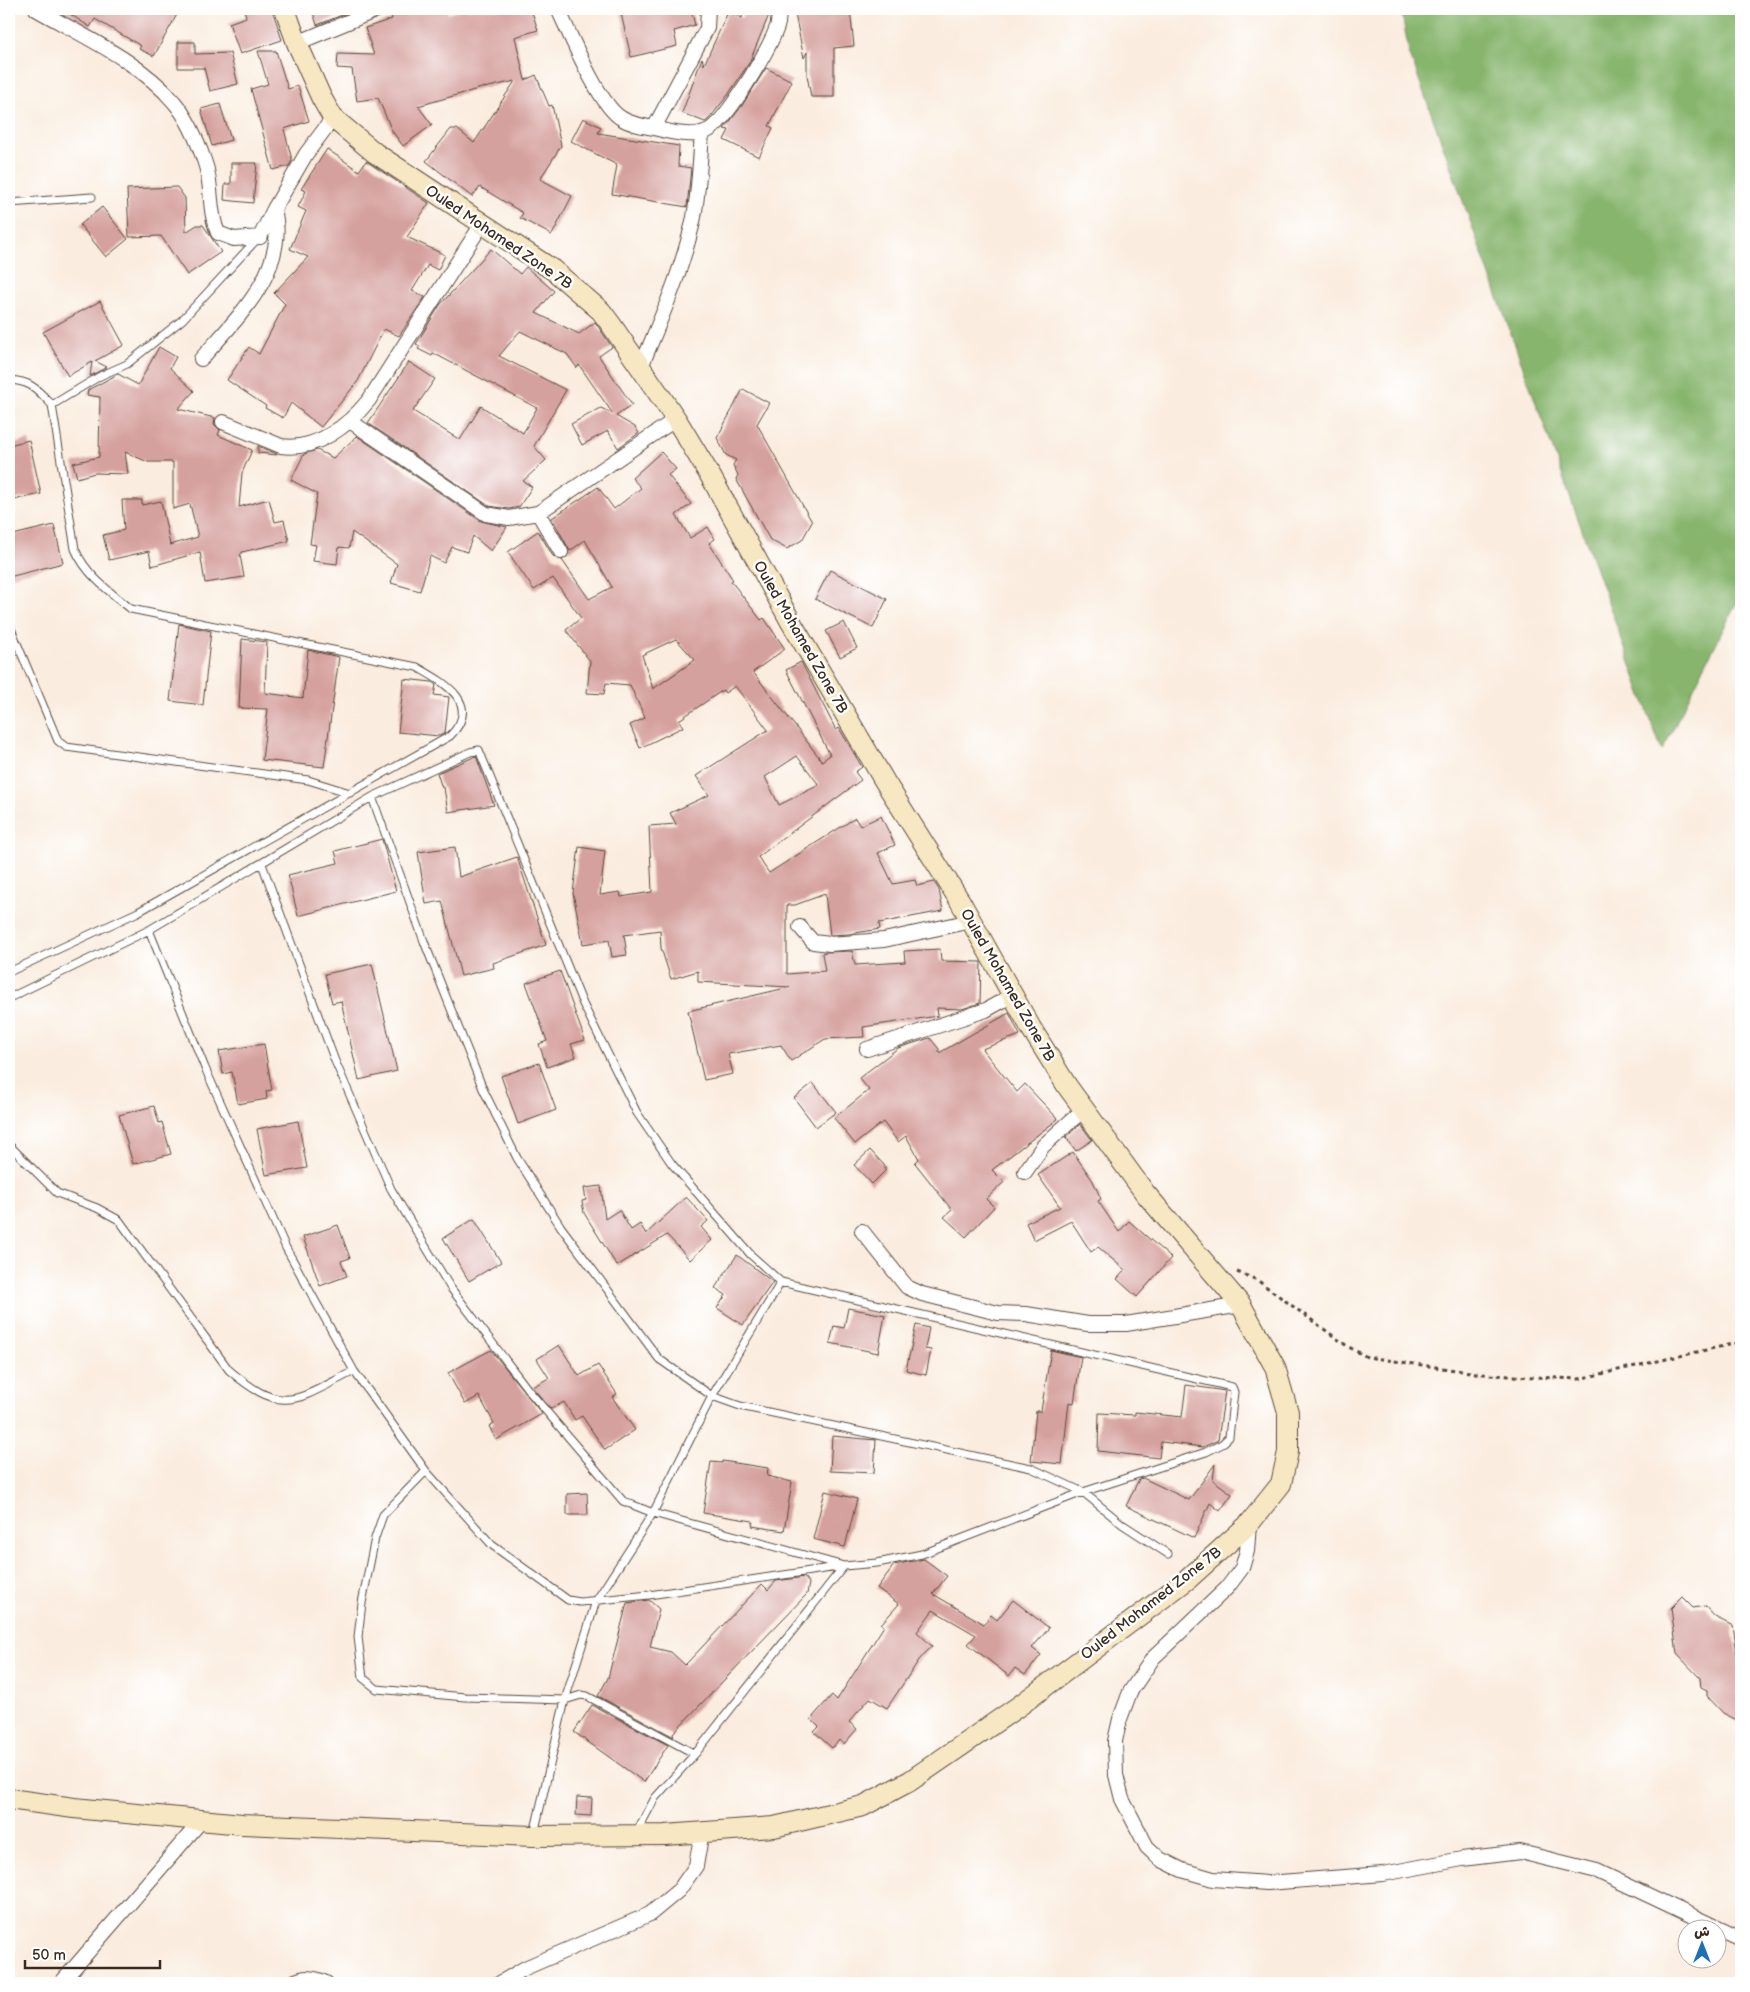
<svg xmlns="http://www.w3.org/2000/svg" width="1750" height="1992" font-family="'Balsamiq Sans','Playpen Sans Arabic',sans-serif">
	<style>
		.forest { fill: #87b56d; stroke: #617046 }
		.building { fill: #d5a19e; fill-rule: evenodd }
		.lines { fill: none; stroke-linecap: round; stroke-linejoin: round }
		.service-casing { stroke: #58473b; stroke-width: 9 }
		.minor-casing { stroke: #58473b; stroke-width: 16 }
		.secondary-casing { stroke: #58473b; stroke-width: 22 }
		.path { stroke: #58473b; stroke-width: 3; stroke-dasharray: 4 4; stroke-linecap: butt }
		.service { stroke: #fff; stroke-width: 7 }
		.minor { stroke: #fff; stroke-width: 14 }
		.secondary { stroke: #f7e8c3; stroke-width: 20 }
		.labels { text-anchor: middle; stroke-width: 5; stroke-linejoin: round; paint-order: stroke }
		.street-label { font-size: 15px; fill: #3b2a1e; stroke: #fff }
	</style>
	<rect width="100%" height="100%" fill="#fff"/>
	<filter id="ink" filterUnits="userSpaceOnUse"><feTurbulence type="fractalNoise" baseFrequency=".02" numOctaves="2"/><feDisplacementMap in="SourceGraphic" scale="10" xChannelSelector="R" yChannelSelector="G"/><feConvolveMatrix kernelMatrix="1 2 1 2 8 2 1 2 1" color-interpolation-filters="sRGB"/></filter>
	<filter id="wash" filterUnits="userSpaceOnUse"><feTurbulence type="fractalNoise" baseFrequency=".0096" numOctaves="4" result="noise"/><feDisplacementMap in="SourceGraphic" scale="20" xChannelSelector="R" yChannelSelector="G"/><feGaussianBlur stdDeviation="1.12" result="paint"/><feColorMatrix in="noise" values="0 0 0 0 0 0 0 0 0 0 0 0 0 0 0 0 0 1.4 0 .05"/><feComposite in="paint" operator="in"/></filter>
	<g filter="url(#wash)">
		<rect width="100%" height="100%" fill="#faecde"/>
		<path class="forest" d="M1401,9H1741V594L1662,751L1409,52Z"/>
		<g id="blocks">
			<path class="building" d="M62,9H180L154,56L139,49L141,46L95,19L90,27Z
				M244,9H272L282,40L240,54L229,23L246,17Z
				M312,9H357L317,25Z
				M389,9H447L448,14L462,9H531L538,30L515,37L525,80L536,75L549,106L552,105L561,146L540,179L572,196L552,235L520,218L523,213L480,187L472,197L426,161L451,129H457L474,143L515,81L484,88L485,87L418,106L432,125L403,146L392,131L378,98L357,101L352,69L337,68L338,54L374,55L365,28L392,19Z
				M620,9H691L695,25L674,31L677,46L631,57Z
				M743,9H768L769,15L749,63L728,95L709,119L705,122L682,113L702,58L704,65L728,12L742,18Z
				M794,9H850L854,46L834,48V97H811L807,75V52L804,58Z
				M178,42H195V54L230,53L238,84L210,91L204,68H178Z
				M258,51H276L288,89L298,86L309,121L284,129L292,160L289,166L273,170L251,89L268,84Z
				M766,68L792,81L769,126L773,128L759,157L724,140L729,130L724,129L742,106Z
				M220,104L231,140L212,146L201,109Z
				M583,118L601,127L598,133L679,146L678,166L691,168L687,207L612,194L617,165L571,141Z
				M327,149L359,171L366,161L429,203L407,237L445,255L438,270L428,265L412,291L425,297L399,336L384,329L358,381L321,427L291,403L283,418L265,408L266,406L227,380L249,347L259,354L285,304L274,293L308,257L290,249L306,211L298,207L306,191L301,189Z
				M231,163H257L253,203L224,200L225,184H231Z
				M177,187L185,198L186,232L197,225H203L221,252L187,275L161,236L129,237L127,189Z
				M102,207L128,239L106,257L80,225Z
				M491,249L520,274L526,267L554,291L536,313L579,334L595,322L612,347L599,356L632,405L616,416L635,427L639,433L618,448L608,431L582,445L571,424L601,408L613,414L579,365L577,368L567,354L520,331L499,356L566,390L534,446L546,460L523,481L532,487L519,507L509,509L489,506L368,423L409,362L435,379L413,411L460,440L481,406L523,433L537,408L433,353L432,356L418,349L420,346L416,344L440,305Z
				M100,301L124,345L95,361L107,367L90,376L92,362L68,376L43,332Z
				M159,347L176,357L170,368L194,391L178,409L215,418L214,424L220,430L218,435L252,450L242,473L239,507L269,499L275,522L284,520L289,541L242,552L240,555L244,577L205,583L200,552L152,566L149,551L109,560L103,535L124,530L122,500H142V505L161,501L170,545L198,537L190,504L173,509V462H148L125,452L128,474L95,473L77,478L73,463L99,457L100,397L87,395L88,390L118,374L138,385Z
				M743,389L769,403L757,424L812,522L802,540L787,549L770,540L736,479L738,475L733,465L736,460L726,455L717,438Z
				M357,436L481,521L507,527L491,551L473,536L467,552L452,547L444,563L430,556L420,591L391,583L397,564L352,532L349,548L339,547L337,564L313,561L316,545L310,544L317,494L291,480L304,454L317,450L333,458Z
				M29,440L41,494L9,501V445Z
				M258,446L277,454V455L258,453Z
				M661,452L676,469L668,475L691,504L676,515L690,538L708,527L715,539L709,543L733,580L731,581L761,620L764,618L785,649L753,672L822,761L830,755L786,670L801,662L836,730L839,728L862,767L855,772L861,780L758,857L769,873L855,818L860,826L881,816L895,845L878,853L893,884L915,880L917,886L934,882L939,890L943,911L879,923L880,929L849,934L830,935L825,894L795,905H787V974L825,971L822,953L826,952L852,951L855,965L905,962L904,951L940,949L941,961L981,962L980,1003L962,1009L937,1008L938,1016L863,1027L864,1037L825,1039L791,1061L781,1045L728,1054L733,1074L704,1080L688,1011L790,987L698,982V971L671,979L661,948L660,930L624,935L627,955L612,957L609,940L583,944L573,893L579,847L605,851L600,895L620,892L621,897L652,892L649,826L676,824L670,813L709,795L696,776L768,730L735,686L725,693L723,690L679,720L683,727L640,748L630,725L645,718L630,685L606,683L604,694L587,693L590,661L566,630L581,618L553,578L534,590L508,552L538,531L553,556L562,560L589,599L612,587L585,540L570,551L552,518L598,487L614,509L641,488L632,478ZM676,639L695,660L653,689L642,655ZM797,756L819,785L779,805L765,777Z
				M54,525L63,563L9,577V536Z
				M830,570L887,599L873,628L815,599Z
				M844,622L857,648L840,657L826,631Z
				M179,624L211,631L203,705L170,701Z
				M242,639L267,642L265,693L303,698L308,650L339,657L324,767L262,760L268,709L239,708Z
				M404,679L432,682L436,685L434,695L449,697L445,733L439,736L398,732Z
				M476,756L494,805L448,812L444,788H442L437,773Z
				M382,839L396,891L298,916L288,875L338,863L335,851Z
				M455,847L459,877L517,857L546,945L493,963L494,968L461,976L442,901L426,904L418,852Z
				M372,964L397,1071L359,1080L341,1001L332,1003L325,974Z
				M560,971L585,1040L571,1044L576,1057L547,1067L539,1044L547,1041L526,983Z
				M1009,1013L1020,1035L982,1049L1017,1092L1025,1084L1058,1119L992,1170L1004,1182L986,1199L994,1207L966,1237L944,1217L952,1210L915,1163L919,1159L906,1136L898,1142L883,1122L855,1144L834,1118L869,1090L859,1078L898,1048L930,1038L939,1049V1053Z
				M264,1044L272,1090L266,1091L267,1099L238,1104L232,1072L223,1074L219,1051Z
				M539,1063L556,1110L518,1124L501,1076Z
				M813,1083L836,1112L816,1127L794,1098Z
				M154,1106L159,1123L162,1122L171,1154L133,1164L119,1115Z
				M298,1121L307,1168L266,1175L257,1129Z
				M1080,1124L1092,1140L1076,1151L1066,1137Z
				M870,1150L885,1166V1171L872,1184L854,1165Z
				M1073,1152L1093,1181L1101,1199L1098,1201L1119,1232L1129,1221L1171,1258L1137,1297L1117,1279L1125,1270L1098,1247L1091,1252L1071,1221L1034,1240L1026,1223L1060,1207L1038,1175Z
				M601,1186L605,1219L619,1210L631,1230L640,1224L646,1234L686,1197L708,1221L701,1227L712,1240L690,1260L667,1235L617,1266L584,1213L582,1201L586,1200L584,1188Z
				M474,1219L501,1262L469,1281L443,1238Z
				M338,1225L350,1258L341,1261L347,1276L320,1286L303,1237Z
				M737,1255L773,1282L743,1325L717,1308L726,1295L715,1288Z
				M848,1308L885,1315L878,1353L830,1343L834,1326L844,1328Z
				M916,1325L929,1328L925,1349L931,1350L926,1375L906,1370Z
				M559,1345L579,1376L598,1365L617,1394L612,1397L635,1430L605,1450L582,1416L575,1420L564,1402L551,1409L532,1387L549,1378L537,1359Z
				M491,1350L542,1414L496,1440L489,1426L494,1423L479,1396L465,1404L448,1373Z
				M1051,1350L1081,1357L1074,1403L1069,1402L1062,1464L1031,1461L1036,1411H1041Z
				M1186,1385L1225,1391L1218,1440L1203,1447L1161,1442L1159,1458L1098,1451L1099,1413L1135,1415V1412L1182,1417Z
				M832,1436L876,1440L874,1473L830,1471Z
				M722,1461L768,1468L767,1476L792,1482L784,1531L752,1526L753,1521L703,1513L711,1462L722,1463Z
				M1215,1464L1213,1480L1232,1494L1220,1511L1210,1503L1194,1538L1126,1506L1139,1479L1143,1478L1189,1500Z
				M825,1491L857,1499L845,1547L813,1539Z
				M587,1493L588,1515H567V1494Z
				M924,1559L947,1576L933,1594L984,1624L991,1615L997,1620L1013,1600L1049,1628L1032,1648L1041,1655L1025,1675L1015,1668L1009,1676L968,1644L976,1635L933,1610L917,1632L932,1646L919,1660L887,1708L870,1698L849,1722L857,1729L844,1744L839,1740L832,1748L814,1732L819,1727L811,1719L832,1695L837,1700L884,1626L881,1624L899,1604L877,1588L894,1565Z
				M804,1577L809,1583L807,1594L673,1733L674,1737L598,1696L608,1678L627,1603L649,1600L659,1609L650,1647L671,1652L685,1665L762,1584L768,1590L776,1581Z
				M1682,1597L1693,1608L1705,1606L1715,1617L1733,1626L1737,1653L1741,1652V1722L1723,1713L1707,1696V1691L1701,1688L1700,1678L1677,1654L1671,1608Z
				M592,1705L668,1745L644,1782L574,1732Z
				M577,1797L592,1798L591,1816L576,1815Z"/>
		</g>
	</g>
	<g filter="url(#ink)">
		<use href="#blocks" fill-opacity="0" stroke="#58473b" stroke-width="1"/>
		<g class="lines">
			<defs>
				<path id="service" d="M9,203L92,197
					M9,380C31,381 37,389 52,405L75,549C86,575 110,592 131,609L417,667C443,682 483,703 450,736L138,912L9,972
					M52,405L100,376L127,364L182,320L259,237
					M9,624L58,741L66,747L308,780L350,793
					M372,797L425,944L483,1089L517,1158L561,1227L659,1359L712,1396L740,1406L1031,1468L1083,1492L1122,1524L1168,1554
					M262,864L335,1061L391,1189L450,1287L529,1391L623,1501L653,1513L844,1566L695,1754L655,1798L636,1833
					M9,998L149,930L372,797L470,752L479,750L583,1004L637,1113L672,1164L751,1255L781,1282L1232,1387L1234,1392L1229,1437L1222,1444L1206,1452L1083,1492L922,1554L877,1563L844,1566L649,1595L580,1602L568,1600L492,1545L426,1471L354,1371L286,1248L205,1068L149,930
					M9,1145L57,1193L97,1208L119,1220L229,1370C284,1417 296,1400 354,1371
					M426,1471L383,1515L375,1538L362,1603L358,1637L363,1678L377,1689L465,1697L565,1700L581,1695L587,1696L695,1754
					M534,1834L565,1700L596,1601L653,1513L712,1396L781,1282"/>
				<path id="minor" d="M36,9C81,35 141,62 174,102C188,118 198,142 205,163C213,185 208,211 218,233L234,239L260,237L274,209
					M558,9C570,34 599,105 621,118C630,124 643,126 654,128L707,28L708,9
					M297,43L379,9
					M654,128C670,132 691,138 707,131C726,123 769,49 777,27C779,21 779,15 777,9
					M201,359C238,317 289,270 274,209L306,154L333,118
					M641,367C661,318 683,269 694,217C699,189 700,161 702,133
					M350,421L486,514L509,518L538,513
					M223,422L281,446C316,451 348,426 369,400L482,224
					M561,552L538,513L676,419
					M800,927L813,942L830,944L884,940L971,921
					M867,1049L986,1010L1013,995
					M1025,1172L1043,1146L1083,1110
					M862,1231L907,1287L922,1294L998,1313L1026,1314L1088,1324H1126L1241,1305
					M1249,1524L1247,1551L1242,1568L1227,1588L1153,1658L1130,1692L1120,1719L1115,1741L1116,1775L1122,1799L1147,1847L1160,1859L1182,1870L1213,1879L1267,1883L1383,1874L1462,1859L1520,1852L1597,1871L1741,1939
					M61,1983L202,1820
					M292,1983C304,1976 314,1977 326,1983
					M500,1983L525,1968L650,1914L679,1890L696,1866L702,1831"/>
				<path id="secondary" d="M9,1799L74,1808L242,1824L533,1836L665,1835L774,1827L863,1806L910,1781L1019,1706L1188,1579L1249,1524L1281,1484L1288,1452V1412L1275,1367L1241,1305L1145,1193L1067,1086L1031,1028L960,901L885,782L791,622L711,477L676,419L610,323L601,311L553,270L375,153L333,118L321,97L297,43L285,9"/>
			</defs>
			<use href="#service" class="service-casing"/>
			<use href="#minor" class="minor-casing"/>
			<use href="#secondary" class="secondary-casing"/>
			<path class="path" d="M1237,1272L1257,1280L1347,1346L1367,1357L1490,1375L1579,1379L1741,1342"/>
			<use href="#service" class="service"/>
			<use href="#minor" class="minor"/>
			<use href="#secondary" class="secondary"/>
		</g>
	</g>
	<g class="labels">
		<g class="street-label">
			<text transform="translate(499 237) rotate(34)" y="5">Ouled Mohamed Zone 7B</text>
			<text transform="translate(801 637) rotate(60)" y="5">Ouled Mohamed Zone 7B</text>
			<text transform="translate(1008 985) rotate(60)" y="5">Ouled Mohamed Zone 7B</text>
			<text transform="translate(1151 1603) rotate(-38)" y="5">Ouled Mohamed Zone 7B</text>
		</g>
	</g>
	<rect width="1750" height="1992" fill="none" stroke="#fff" stroke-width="30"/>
	<g transform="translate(1702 1944)"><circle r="24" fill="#ffffff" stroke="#b1aaa5"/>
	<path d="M0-4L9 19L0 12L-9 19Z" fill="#1f6fb2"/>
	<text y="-8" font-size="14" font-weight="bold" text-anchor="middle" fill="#3b2a1e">ش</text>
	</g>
	<path d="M25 1960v8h135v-8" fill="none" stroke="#3b2a1e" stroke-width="2.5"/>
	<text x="32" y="1960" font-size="15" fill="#3b2a1e" stroke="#ffffff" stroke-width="4" paint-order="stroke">50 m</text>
</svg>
